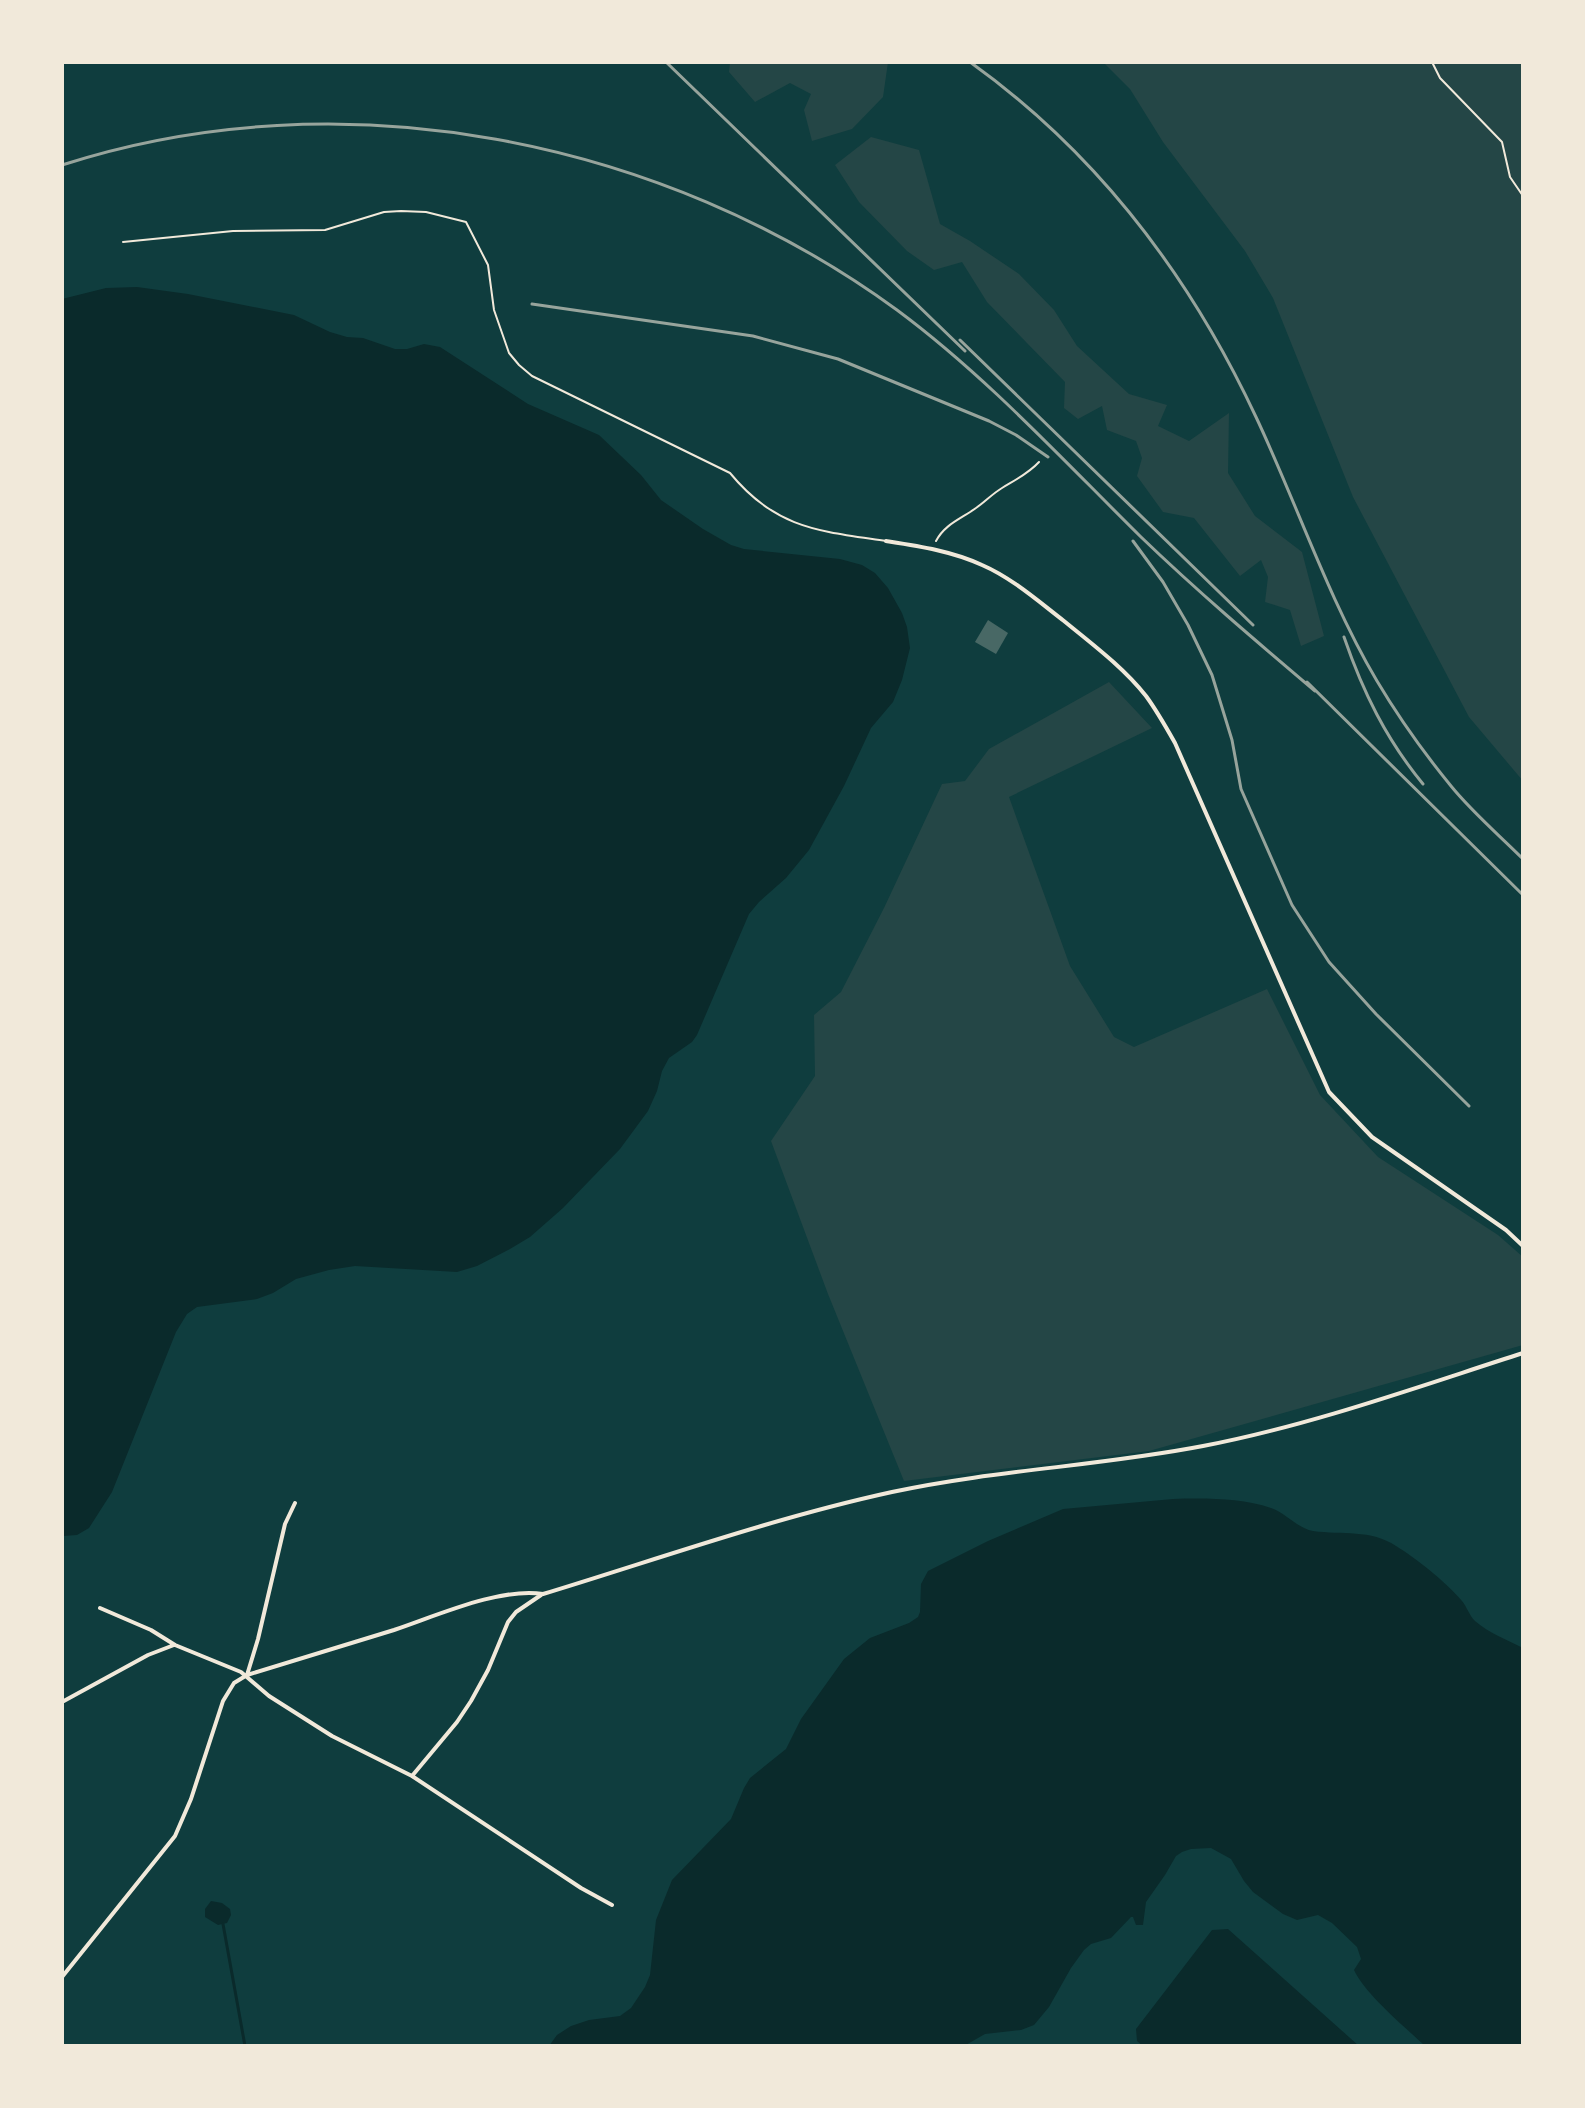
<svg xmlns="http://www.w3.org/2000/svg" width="1585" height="2108" font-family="Arial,sans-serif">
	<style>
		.green { fill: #244646 }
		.water { fill: #0a2a2b }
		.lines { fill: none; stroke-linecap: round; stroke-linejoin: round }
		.stream { stroke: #0a2a2b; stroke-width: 3 }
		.building { fill: #486865 }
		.path { stroke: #f1e9da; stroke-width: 2 }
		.service { stroke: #f1e9da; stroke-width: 2 }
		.minor { stroke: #f1e9da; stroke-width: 4 }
		.rail { stroke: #97a49c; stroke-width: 3 }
	</style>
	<rect width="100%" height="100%" fill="#0f3d3e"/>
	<path class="green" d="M730,62H888L883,97L852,129L812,141L804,110L811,94L790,83L755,102L729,72Z
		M1103,62H1523V781L1469,717L1353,497L1273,298L1245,251L1163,142L1130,89Z
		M871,137L919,150L940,224L970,241L1019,274L1054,310L1077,346L1129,394L1167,405L1158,426L1189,441L1229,413L1228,473L1255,516L1302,552L1324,636L1301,646L1290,610L1265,602L1268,577L1261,560L1240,576L1194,518L1163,512L1137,476L1142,458L1136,441L1107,430L1102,406L1078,419L1064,408L1065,382L987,302L962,262L934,270L907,251L859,202L835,165Z
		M1109,682L1152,728L1009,797L1070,966L1114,1037L1134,1047L1267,989L1320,1095L1378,1157L1498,1235L1523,1257V1345L1149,1451L904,1481L828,1294L771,1141L815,1076L814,1015L841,992L884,908L942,784L965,781L989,749Z"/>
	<path class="water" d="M137,287L188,294L294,315L330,332L347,337L363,338L395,349H407L424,344L440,347L528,404L599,435L641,475L661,500L703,529L731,545L744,549L840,559L862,565L875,573L888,588L902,613L907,627L910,648L902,680L893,702L871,728L844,786L809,850L786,878L759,902L749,914L697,1035L692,1042L669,1058L662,1071L657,1091L648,1111L620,1149L563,1208L530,1237L510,1249L477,1266L457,1272L355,1266L329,1270L296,1279L273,1293L257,1299L197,1307L187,1314L176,1332L112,1492L89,1528L77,1535L63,1536L62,299L106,288Z
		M1173,1499C1205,1498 1241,1498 1271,1508C1286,1513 1297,1528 1313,1531C1342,1535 1371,1529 1396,1546C1416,1558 1447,1583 1462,1601C1467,1607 1469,1615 1475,1621C1489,1633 1507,1640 1523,1648V2046H1425C1405,2027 1365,1994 1354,1970L1361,1959L1357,1947L1332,1923L1318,1915L1297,1920L1283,1914L1253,1892L1244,1881L1231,1859L1211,1848L1191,1849L1182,1852L1176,1856L1165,1875L1146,1902L1143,1925H1136L1133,1917H1131L1111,1938L1091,1944L1084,1950L1071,1968L1049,2007L1034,2025L1021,2030L985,2034L964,2046H549L557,2035L571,2026L589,2020L620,2016L631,2008L645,1987L650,1975L656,1920L672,1880L731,1819L744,1788L750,1778L786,1749L801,1719L844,1659L870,1638L909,1623L918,1617L920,1612L921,1584L928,1571L988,1541L1063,1509Z
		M211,1901L222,1903L230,1909L231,1915L227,1923L218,1925L205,1917V1909Z
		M1228,1929L1359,2046H1143L1137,2041L1136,2029L1212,1930Z"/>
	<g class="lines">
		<path class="stream" d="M223,1924L245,2046"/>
	</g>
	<path class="building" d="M988,620L1008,633L996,654L975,642Z"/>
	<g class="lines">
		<path class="path" d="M1432,62L1440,78L1502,142L1510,177L1523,196
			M936,541C945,524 961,519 976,508C985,502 992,494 1002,488C1015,480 1028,474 1039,462"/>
		<path class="service" d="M123,242L233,231L325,230L384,212L401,211L426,212L466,222L488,265L494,310L509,353L519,365L532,376L730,473C776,529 819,531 886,541"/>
		<path class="minor" d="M886,541C918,546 952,551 982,565C1012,578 1038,601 1064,621C1092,644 1123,667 1146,696C1157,711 1166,727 1175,743L1329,1092L1372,1137L1506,1230L1523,1246
			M100,1608L151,1630L175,1645L241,1672L269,1696L332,1736L412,1776L581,1888L612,1905
			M247,1675L258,1639L285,1524L295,1503
			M62,1702L148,1655L174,1645
			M412,1776L457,1722L471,1701L488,1670L508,1622L516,1612L541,1595
			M62,1977L175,1836L191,1799L223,1701L234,1683L247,1675C296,1660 345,1645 394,1630C436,1616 500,1587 543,1594C658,1559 773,1518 892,1492C994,1470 1100,1466 1203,1446C1312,1425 1417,1387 1523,1353"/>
		<path class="rail" d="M666,62L965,351
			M970,62C1097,153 1190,276 1256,417C1297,504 1328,598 1377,681C1399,718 1424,753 1451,786C1472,812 1499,835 1523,859
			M62,165C341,75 662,138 897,310C986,376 1062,459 1141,537C1197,591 1256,641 1315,691
			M532,304L753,336L838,359L989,421L1016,435L1048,457
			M960,340L1253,625
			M1133,541L1163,582L1188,625L1212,675L1232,740L1241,789L1292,905L1329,962L1376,1014L1469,1106
			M1344,637C1363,692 1386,739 1423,784
			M1307,682L1523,895"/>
	</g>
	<rect width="1585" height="2108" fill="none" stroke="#f1e9da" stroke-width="128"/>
</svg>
